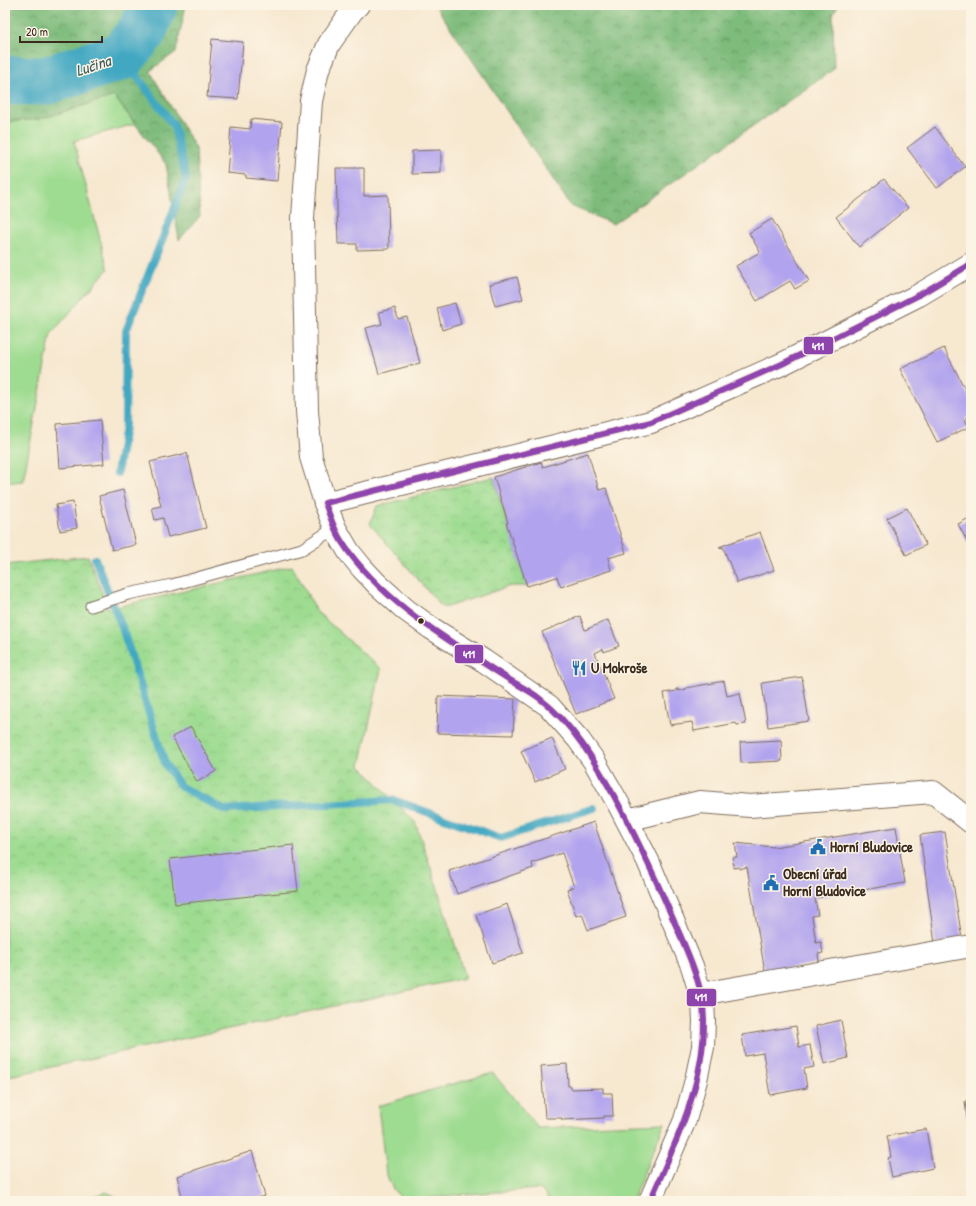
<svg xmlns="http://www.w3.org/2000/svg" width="976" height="1206" font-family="'Patrick Hand',sans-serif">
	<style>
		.grass { fill: #9edc91; stroke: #6c8358 }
		.forest { fill: url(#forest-crowns); stroke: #5c734c }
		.park { fill: url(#park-crowns); stroke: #6c8358 }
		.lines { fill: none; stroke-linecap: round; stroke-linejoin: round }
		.stream { stroke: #42a8c2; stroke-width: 8 }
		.river { stroke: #42a8c2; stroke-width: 49 }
		.building { fill: #b1a3ee }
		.service-casing { stroke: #7d6c5c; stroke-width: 13 }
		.minor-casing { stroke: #7d6c5c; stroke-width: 24 }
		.tertiary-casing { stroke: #7d6c5c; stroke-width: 24 }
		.service { stroke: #fff; stroke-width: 11 }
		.minor { stroke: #fff; stroke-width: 22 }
		.tertiary { stroke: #fff; stroke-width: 22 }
		.bus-1-casing { stroke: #fcf5e5; stroke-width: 9 }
		.bus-1 { stroke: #8e44ad; stroke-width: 6 }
		.bus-dot { fill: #3b2a1e; stroke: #fcf5e5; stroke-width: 1.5 }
		.labels { text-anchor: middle; stroke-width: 3; stroke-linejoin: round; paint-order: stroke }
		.poi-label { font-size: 15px; font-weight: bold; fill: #3b2a1e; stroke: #fcf5e5; text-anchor: start }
		.water-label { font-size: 16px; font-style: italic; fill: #3e5c60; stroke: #fcf5e5 }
		.line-badge { stroke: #fcf5e5; stroke-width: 1.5 }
		.badge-label { font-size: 11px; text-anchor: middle; font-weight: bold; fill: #fff }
	</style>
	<defs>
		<pattern id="forest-crowns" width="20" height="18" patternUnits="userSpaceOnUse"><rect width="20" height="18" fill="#7ebc7b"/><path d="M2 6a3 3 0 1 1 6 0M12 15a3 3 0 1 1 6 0" fill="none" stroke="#689964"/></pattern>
		<pattern id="park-crowns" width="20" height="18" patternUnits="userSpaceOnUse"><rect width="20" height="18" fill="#9edc91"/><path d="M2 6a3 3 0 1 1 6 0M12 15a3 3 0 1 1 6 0" fill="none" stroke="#89bd7d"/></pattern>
	</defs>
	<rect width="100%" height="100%" fill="#fcf5e5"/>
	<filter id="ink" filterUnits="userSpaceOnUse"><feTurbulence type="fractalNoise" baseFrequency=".025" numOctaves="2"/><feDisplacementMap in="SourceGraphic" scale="8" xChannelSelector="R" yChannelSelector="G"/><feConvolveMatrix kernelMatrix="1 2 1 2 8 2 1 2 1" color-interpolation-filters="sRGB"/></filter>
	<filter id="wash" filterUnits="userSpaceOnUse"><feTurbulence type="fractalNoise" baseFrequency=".012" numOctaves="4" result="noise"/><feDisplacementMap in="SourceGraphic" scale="16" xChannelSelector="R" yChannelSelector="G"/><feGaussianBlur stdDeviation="0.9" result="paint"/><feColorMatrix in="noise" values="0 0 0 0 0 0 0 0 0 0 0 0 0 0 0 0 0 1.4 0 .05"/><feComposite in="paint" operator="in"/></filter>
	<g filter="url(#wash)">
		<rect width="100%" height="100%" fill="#f7e8d0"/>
		<path class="grass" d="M114,96L135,124L74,141L108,269L51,334L23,481L5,483V122L40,119Z
			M493,1073L538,1128L665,1123L632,1201H548C547,1193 544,1191 537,1189L454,1195L404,1201L393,1189L386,1174L378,1106L445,1086Z
			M106,1192L121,1199L122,1201H76Z"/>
		<path class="forest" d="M5,5H186L176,52L150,71L196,149L200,216L179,240L166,164L114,96L40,119L5,122Z
			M435,5H838L833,15L834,69L613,224L571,206Z"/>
		<path class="park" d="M493,477L527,586H510L447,607H442L370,524L377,506Z
			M88,556L108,609L292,566L318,613L381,669L360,766L415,822L437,886L465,978L5,1077V565Z"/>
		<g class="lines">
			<path class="stream" d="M117,473L125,427L126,331L186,179L174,126L122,56
				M95,559L122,627L165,764L181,787L224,810L393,800L501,838L594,808"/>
			<path class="river" d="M5,80L45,81L122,56L143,30L153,5"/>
		</g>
		<g id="blocks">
			<path class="building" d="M212,39L243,42L238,99L207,97Z
				M251,119L282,122L277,181L246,178V175L227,173L231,127L250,129Z
				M935,127L965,167L937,188L907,148Z
				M441,150V173L412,174V151Z
				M336,168H364V196L388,195L389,249L357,250V244H338Z
				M884,179L908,208L859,247L836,217Z
				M772,219L809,281L795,289L790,281L757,301L736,266L760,252L749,233Z
				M517,277L523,299L495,306L489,284Z
				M455,303L461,324L442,330L437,308Z
				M395,308L398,319L407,317L420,363L379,374L366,328L382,324L379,312Z
				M944,348L971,401V416L965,419L969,427L937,442L900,369Z
				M100,420L104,464L60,468L57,424Z
				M187,453L206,528L168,537L163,518L155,520L152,508L161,506L150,462Z
				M588,453L599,490L606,488L626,553L608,558L611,570L561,587L557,577L527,586L509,531L506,523H508L494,477L541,462L543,467Z
				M123,490L136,545L112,550L99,496Z
				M73,502L77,528L60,531L56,505Z
				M907,508L926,545L906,555L887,518Z
				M971,517V549L958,524Z
				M760,532L774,570L737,583L723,547L719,548V547Z
				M580,616L585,630L608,620L619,646L604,652L603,649L595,653L614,699L576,714L542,632Z
				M802,677L809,721L768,727L762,683Z
				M724,681L727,696L740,693L746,724L737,725L736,723L694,731L692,722L670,725L664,693L676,691V689H678V691L686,689V688Z
				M438,696L515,699L513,735L437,733Z
				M191,727L216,771L197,782L172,737Z
				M552,738L565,769L535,782L521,751Z
				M781,740L782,761L741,763L740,742Z
				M594,822L626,917L588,930L582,914L576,916L567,889L574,887L562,853L532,863L533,868L457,894L449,871Z
				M896,827L905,883L815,898L818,915L812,916L816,943L821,942L823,953L818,954L819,963L765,972L747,867L739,869V867L734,868L732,857H737L735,843L774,847Z
				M945,832L962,939L935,944L920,835Z
				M293,845L298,891L175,904L170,859Z
				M507,904L523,953L492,963L476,915Z
				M841,1020L848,1058L824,1064L816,1026Z
				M796,1026L799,1047L810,1045L814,1067L804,1069L807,1088L770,1095L763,1053L745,1056L742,1035Z
				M567,1064L568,1086H571V1089L603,1088V1093H612L613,1116H604V1118L562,1120V1118H545L541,1066Z
				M965,1101H971V1118H967Z
				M926,1129L933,1168L892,1177L888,1158L891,1157L887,1136Z
				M252,1151L265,1196L244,1201H183L177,1176Z"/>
		</g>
	</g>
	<g filter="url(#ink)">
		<use href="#blocks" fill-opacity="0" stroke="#7d6c5c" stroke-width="1"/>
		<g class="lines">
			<defs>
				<path id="service" d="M91,606L128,594L172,585L302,549L335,528"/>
				<path id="minor" d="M325,503L651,422L782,364L919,295L971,264
					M627,820L700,802L750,806L933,792L971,822
					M701,994L971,946"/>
				<path id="tertiary" d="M358,5L352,11L329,44L318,70L311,101L303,218L307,411L311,457L325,503L335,528L349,552L362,568L377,584L406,610L431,628L484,661L549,706L579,740L594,761L619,805L648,861L692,966L703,1002L704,1021L703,1047L696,1080L685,1120L650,1201"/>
			</defs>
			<use href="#service" class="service-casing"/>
			<use href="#minor" class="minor-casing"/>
			<use href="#tertiary" class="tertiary-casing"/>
			<use href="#service" class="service"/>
			<use href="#minor" class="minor"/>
			<use href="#tertiary" class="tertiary"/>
			<defs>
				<path id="bus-1" d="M325,503C330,516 334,530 342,542C381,602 451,642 510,680C520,686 530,691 539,698C572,723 594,760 614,796C635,834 653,873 670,912C685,947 704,983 704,1022C704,1086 675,1144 650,1201
					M325,503L651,422L782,364L919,295L971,264"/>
			</defs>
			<use href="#bus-1" class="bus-1-casing"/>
			<use href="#bus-1" class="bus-1"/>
		</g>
	</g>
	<defs>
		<symbol id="restaurant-bare" viewBox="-9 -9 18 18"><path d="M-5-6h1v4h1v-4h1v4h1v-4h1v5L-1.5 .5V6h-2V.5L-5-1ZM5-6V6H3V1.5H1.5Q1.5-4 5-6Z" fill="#1f6fb2" stroke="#fcf5e5" stroke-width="2.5" paint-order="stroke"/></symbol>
		<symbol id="civic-bare" viewBox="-9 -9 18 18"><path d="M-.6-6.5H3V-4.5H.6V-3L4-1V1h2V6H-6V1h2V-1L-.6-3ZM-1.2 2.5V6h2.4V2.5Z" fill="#1f6fb2" stroke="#fcf5e5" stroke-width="2.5" paint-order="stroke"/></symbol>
	</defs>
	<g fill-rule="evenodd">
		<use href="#restaurant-bare" x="568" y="657" width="22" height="22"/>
		<use href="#civic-bare" x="807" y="836" width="22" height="22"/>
		<use href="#civic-bare" x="760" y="872" width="22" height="22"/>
	</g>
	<circle class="bus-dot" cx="421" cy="621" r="3.5"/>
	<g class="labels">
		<g class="poi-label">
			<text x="591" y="673">U Mokroše</text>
			<text x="830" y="852">Horní Bludovice</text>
			<text x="783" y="879">Obecní úřad<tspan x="783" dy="17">Horní Bludovice</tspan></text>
		</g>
		<g class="water-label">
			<text transform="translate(93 65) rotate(-18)" y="6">Lučina</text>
		</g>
	</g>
	<g class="line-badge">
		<rect x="803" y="336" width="31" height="19" rx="4" fill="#8e44ad"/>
		<rect x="454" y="644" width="30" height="20" rx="4" fill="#8e44ad"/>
		<rect x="686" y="988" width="31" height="19" rx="4" fill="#8e44ad"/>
	</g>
	<g class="badge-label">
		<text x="818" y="350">411</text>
		<text x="469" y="658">411</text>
		<text x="701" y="1001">411</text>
	</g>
	<rect width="976" height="1206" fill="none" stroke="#fcf5e5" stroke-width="20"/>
	<path d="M20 36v6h82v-6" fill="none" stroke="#3b2a1e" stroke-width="2"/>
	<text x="26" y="36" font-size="12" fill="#3b2a1e" stroke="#fcf5e5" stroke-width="3" paint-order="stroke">20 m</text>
</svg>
